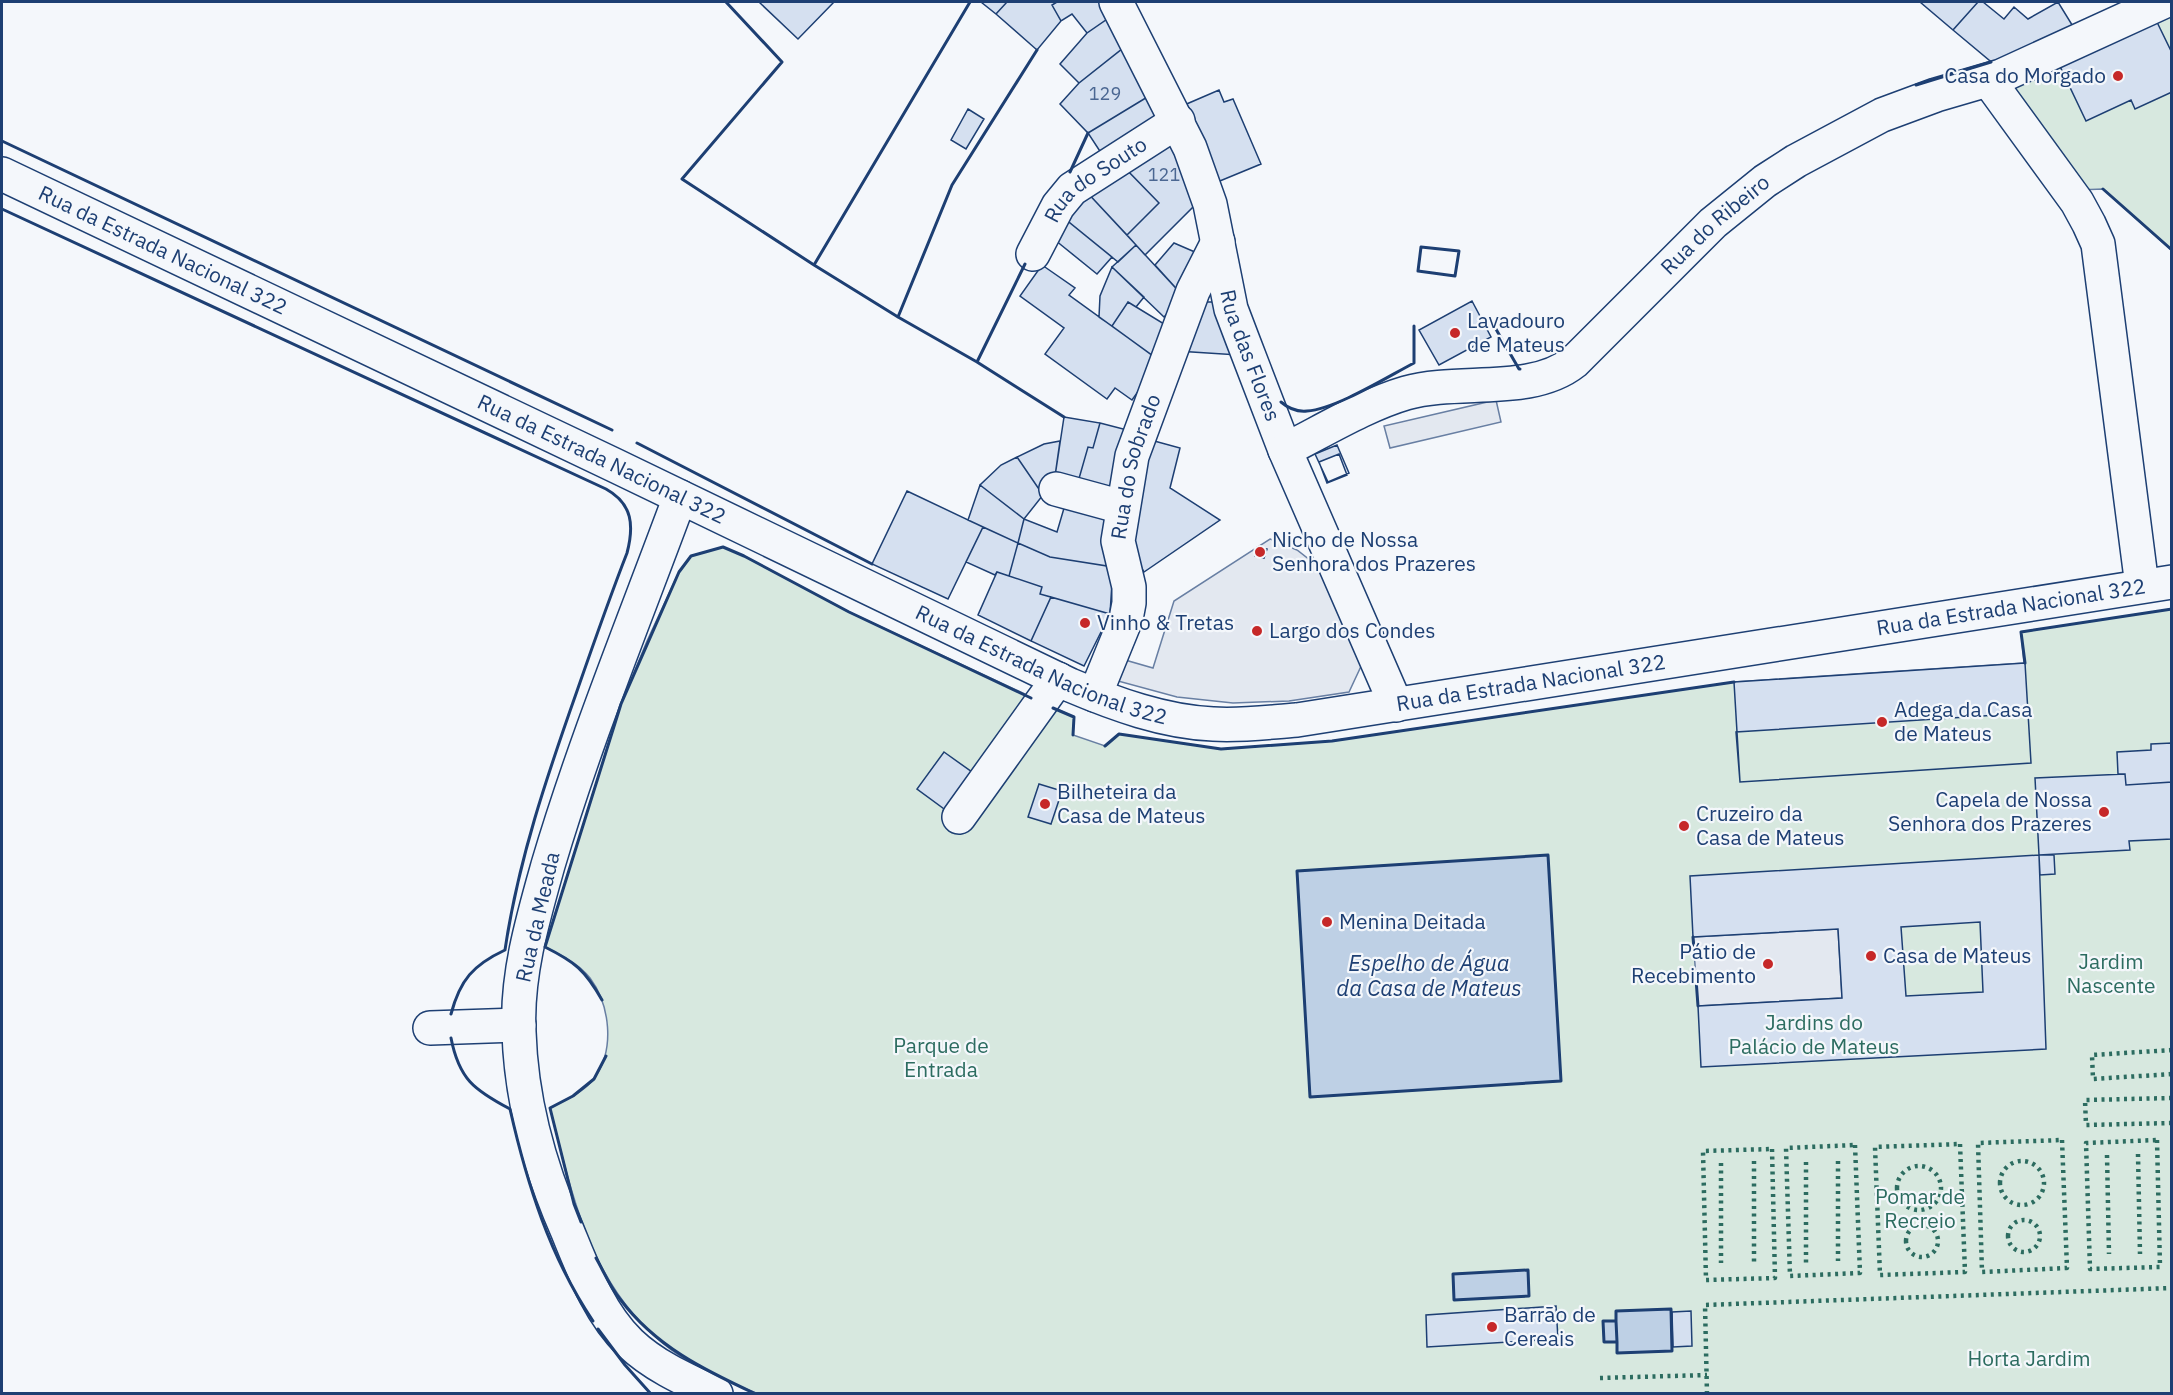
<svg xmlns="http://www.w3.org/2000/svg" width="2173" height="1395" font-family="'IBM Plex Sans',sans-serif">
	<style>
		.green { fill: #d7e8df; stroke: #687fa3; stroke-width: 1.5 }
		.parking { fill: #e3e8f0; stroke: #687fa3; stroke-width: 1.5 }
		.water { fill: #bed0e5; stroke: #687fa3; stroke-width: 1.5 }
		.building { fill: #d5e0f0; stroke: #1d3f73; stroke-width: 1.5; fill-rule: evenodd }
		.lines { fill: none; stroke-linecap: round; stroke-linejoin: round }
		.minor-casing { stroke: #1d3f73; stroke-width: 36 }
		.major-casing { stroke: #1d3f73; stroke-width: 36 }
		.minor { stroke: #f4f7fb; stroke-width: 33 }
		.major { stroke: #f4f7fb; stroke-width: 33 }
		.hedge { stroke: #2c6c60; stroke-width: 4.5; stroke-dasharray: 3 4.5; stroke-linecap: butt }
		.wall { stroke: #1d3f73; stroke-width: 3 }
		.poi-dot { fill: #c62828; stroke: #f4f7fb; stroke-width: 2 }
		.labels { text-anchor: middle; stroke-width: 4.5; stroke-linejoin: round; paint-order: stroke }
		.number-label { font-size: 18px; fill: #4b6792 }
		.poi-label { font-size: 21px; fill: #1d3f73; stroke: #f4f7fb; text-anchor: start }
		.street-label { font-size: 21px; fill: #1d3f73; stroke: #f4f7fb }
		.park-label { font-size: 21px; fill: #2c6c60; stroke: #f4f7fb }
		.water-label { font-size: 22px; font-style: italic; fill: #1d3f73; stroke: #f4f7fb }
	</style>
	<rect width="100%" height="100%" fill="#f4f7fb"/>
	<path class="green" d="M2171,7V250L2103,189L2078,190L2002,86Z
		M723,547L744,556L849,612L1074,717L1073,735L1105,746L1119,734L1221,749L1332,741L1734,682L2024,663L2021,632L2171,609V1393H756C727,1381 695,1368 670,1349C591,1289 573,1199 550,1108C565,1100 585,1092 595,1077C615,1049 610,1005 590,978C578,963 561,955 545,947L621,704L647,641L679,572L691,556Z"/>
	<path class="parking" d="M1496,400L1501,422L1390,448L1384,426Z
		M1270,539L1297,550L1315,564L1321,572L1363,662L1349,692L1289,701L1233,703L1177,697L1118,681L1125,660L1153,668L1174,601Z
		M1838,929L1842,998L1698,1006L1693,937Z"/>
	<path class="water" d="M1548,855L1561,1081L1310,1097L1297,871Z
		M1528,1270L1529,1296L1454,1300L1453,1274Z
		M1671,1309L1672,1351L1617,1353V1342H1604L1603,1321H1616V1311Z"/>
	<path class="building" d="M759,2H834L798,39Z
		M981,2H1007L996,14Z
		M1007,2H1057L1052,5L1061,21L1037,50L996,14Z
		M1057,2H1106L1113,15L1087,33L1072,14L1061,21L1052,5Z
		M1920,2H1978L1953,30Z
		M1978,2H1983L2004,19L2014,7L2028,19L2058,2L2074,28L2001,70L1953,30Z
		M1113,15L1127,45L1079,83L1060,64L1087,33Z
		M2154,16L2172,53V92L2135,109L2131,100L2086,121L2057,60Z
		M1127,45L1149,96L1088,133L1060,104L1079,83Z
		M1219,90L1224,102L1233,99L1261,164L1215,183L1182,106Z
		M1149,96L1167,125L1107,162L1088,133Z
		M968,109L984,119L966,149L951,140Z
		M1176,136L1198,202L1145,255L1127,235L1159,203L1127,170Z
		M1127,170L1159,203L1127,235L1083,188Z
		M1083,188L1136,245L1118,262L1064,218Z
		M1064,218L1112,257L1097,274L1050,236Z
		M1174,243L1204,256L1184,297L1155,265Z
		M1136,245L1184,297L1164,317L1112,267Z
		M1042,265L1075,288L1069,295L1160,361L1132,400L1115,388L1107,399L1045,354L1064,328L1020,296Z
		M1112,267L1144,297L1136,307L1128,302L1112,326L1099,317L1100,296Z
		M1472,301L1491,337L1439,365L1419,330Z
		M1128,302L1174,330L1160,361L1112,326Z
		M1194,302H1220L1238,355L1177,351Z
		M1064,417L1100,423L1093,448L1088,447L1076,489L1054,483Z
		M1100,423L1131,431L1112,499L1076,489L1088,447L1093,448Z
		M1147,439L1180,448L1170,488L1220,520L1144,572L1121,536Z
		M1060,441L1054,483L1043,495L1017,457L1044,444Z
		M1337,445L1349,473L1328,482L1315,454Z
		M1339,454L1347,475L1327,483L1319,462Z
		M1017,457L1043,495L1024,519L980,485L1001,465Z
		M980,485L1024,519L1018,543L968,520Z
		M907,491L983,527L948,599L872,564Z
		M1067,498L1115,517L1113,567L1050,557L1018,543L1024,519L1057,532Z
		M983,527L1018,543L1009,576L997,572L995,575L966,562Z
		M1018,543L1050,557L1113,567L1110,614L1040,594L1042,587L1009,576Z
		M1257,547L1267,549L1264,558L1255,556Z
		M997,572L1042,587L1040,594L1051,597L1031,641L978,615Z
		M1051,597L1110,614L1084,666L1031,641Z
		M2025,663L2031,763L1740,782L1734,682Z
		M2028,713L2031,763L1740,782L1736,732Z
		M2172,743V782L2126,785L2125,774H2118L2117,752L2151,750V744Z
		M944,752L979,777L951,814L917,789Z
		M2125,774L2126,785L2172,782V839L2129,841L2130,850L2039,855L2035,778Z
		M1039,784L1062,791L1051,824L1028,817Z
		M2039,855L2046,1049L1701,1067L1698,1006L1842,998L1838,929L1693,937L1690,876ZM1980,922L1983,992L1906,996L1901,927Z
		M2039,855H2054L2055,874L2040,875Z
		M1556,1306L1558,1339L1427,1347L1426,1315Z
		M1691,1311L1692,1346L1673,1347L1672,1312Z"/>
	<g class="lines">
		<defs>
			<g id="minor">
				<path id="s1" d="M1116,2L1190,148L1210,204L1231,309L1242,338L1285,450L1396,705"/>
				<path d="M1989,81L2077,202L2089,224L2098,244L2142,586"/>
				<path id="s2" d="M1033,254L1058,206L1072,189L1178,121"/>
				<path id="s3" d="M1285,450C1323,431 1365,405 1406,393C1459,378 1531,396 1574,362L1713,223L1765,181L1796,161L1882,115L1936,95L2001,76L2163,2"/>
				<path d="M1056,489L1122,507"/>
				<path d="M680,497C635,619 585,740 548,865C533,918 516,976 519,1032C521,1099 540,1168 567,1230C583,1269 599,1313 630,1343C654,1366 686,1380 716,1394"/>
				<path id="s4" d="M1095,695L1126,619L1129,603V587L1118,541L1132,456L1193,291L1218,242"/>
				<path d="M959,817L1058,679"/>
				<path d="M430,1028L519,1025"/>
			</g>
			<g id="major">
				<path id="s5" d="M2,174L614,465L1070,685C1115,704 1164,722 1213,724C1241,726 1269,722 1297,720L2172,582"/>
			</g>
		</defs>
		<use href="#minor" class="minor-casing"/>
		<use href="#major" class="major-casing"/>
		<use href="#minor" class="minor"/>
		<use href="#major" class="major"/>
		<path class="hedge" d="M2172,1050L2092,1055L2093,1079L2172,1074
			M2172,1098L2085,1100L2086,1125L2172,1123
			M2062,1140L2067,1268L1982,1272L1978,1143Z
			M2157,1140L2160,1267L2090,1269L2086,1143Z
			M1960,1144L1965,1272L1880,1275L1875,1147Z
			M1855,1145L1860,1273L1790,1276L1786,1148Z
			M1772,1149L1775,1278L1706,1280L1703,1151Z
			M2138,1154L2140,1254
			M2107,1155L2109,1254
			M2000 1183a22 22 0 1 1 44 0a22 22 0 1 1-44 0Z
			M1754,1161V1262
			M1838,1161V1261
			M1806,1162V1263
			M1721,1163V1263
			M1897 1188a22 22 0 1 1 44 0a22 22 0 1 1-44 0Z
			M2008 1236a16 16 0 1 1 32 0a16 16 0 1 1-32 0Z
			M1906 1241a16 16 0 1 1 32 0a16 16 0 1 1-32 0Z
			M1600,1378L1707,1375
			M1707,1394L1705,1305L2172,1288"/>
		<path class="wall" d="M726,2L782,62L682,179L814,265L898,317L977,362L1025,264
			M1916,85L1991,62
			M2,141L612,430
			M1070,172L1088,133
			M2103,189L2172,250
			M2,209L606,489C633,504 634,526 627,553C609,599 593,645 577,691C547,776 518,861 505,950C473,965 460,980 451,1014
			M1421,247L1459,251L1455,276L1418,271Z
			M814,265L970,2
			M898,317L952,185L1037,50
			M1493,324L1519,369H1520
			M977,362L1064,417
			M1281,402C1288,408 1297,412 1307,411C1336,409 1387,377 1414,363V326
			M637,443L872,564
			M2025,663L2021,632L2172,609
			M1053,708L1074,717L1073,735
			M1105,746L1119,734L1221,749L1332,741L1734,682
			M1548,855L1561,1081L1310,1097L1297,871Z
			M1693,937L1695,959
			M1696,979L1698,1006
			M602,1000C585,970 575,962 545,947L621,704L679,572L691,556L723,547L744,556L849,612L1031,698
			M451,1038C459,1079 474,1090 510,1109C527,1184 550,1257 593,1321
			M581,1222L574,1204L550,1108L573,1096L594,1079L606,1056
			M596,1258C604,1272 610,1287 620,1299C655,1346 704,1370 756,1394
			M1528,1270L1529,1296L1454,1300L1453,1274Z
			M1671,1309L1672,1351L1617,1353V1342H1604L1603,1321H1616V1311Z
			M1616,1321L1617,1342
			M598,1329L625,1365L651,1394"/>
	</g>
	<g class="poi-dot">
		<circle cx="2118" cy="76" r="6"/>
		<circle cx="1455" cy="333" r="6"/>
		<circle cx="1260" cy="552" r="6"/>
		<circle cx="1085" cy="623" r="6"/>
		<circle cx="1257" cy="631" r="6"/>
		<circle cx="1882" cy="722" r="6"/>
		<circle cx="1045" cy="804" r="6"/>
		<circle cx="2104" cy="812" r="6"/>
		<circle cx="1684" cy="826" r="6"/>
		<circle cx="1327" cy="922" r="6"/>
		<circle cx="1871" cy="956" r="6"/>
		<circle cx="1768" cy="964" r="6"/>
		<circle cx="1492" cy="1327" r="6"/>
	</g>
	<g class="labels">
		<g class="number-label">
			<text x="1105" y="100">129</text>
			<text x="1164" y="181">121</text>
		</g>
		<g class="poi-label">
			<text x="2106" y="83" text-anchor="end">Casa do Morgado</text>
			<text x="1467" y="328">Lavadouro<tspan x="1467" dy="24">de Mateus</tspan></text>
			<text x="1272" y="547">Nicho de Nossa<tspan x="1272" dy="24">Senhora dos Prazeres</tspan></text>
			<text x="1097" y="630">Vinho &amp; Tretas</text>
			<text x="1269" y="638">Largo dos Condes</text>
			<text x="1894" y="717">Adega da Casa<tspan x="1894" dy="24">de Mateus</tspan></text>
			<text x="1057" y="799">Bilheteira da<tspan x="1057" dy="24">Casa de Mateus</tspan></text>
			<text x="2092" y="807" text-anchor="end">Capela de Nossa<tspan x="2092" dy="24">Senhora dos Prazeres</tspan></text>
			<text x="1696" y="821">Cruzeiro da<tspan x="1696" dy="24">Casa de Mateus</tspan></text>
			<text x="1339" y="929">Menina Deitada</text>
			<text x="1756" y="959" text-anchor="end">Pátio de<tspan x="1756" dy="24">Recebimento</tspan></text>
			<text x="1883" y="963">Casa de Mateus</text>
			<text x="1504" y="1322">Barrão de<tspan x="1504" dy="24">Cereais</tspan></text>
		</g>
		<g class="street-label">
			<text dy="7" stroke="none"><textPath href="#s2" startOffset="100">Rua do Souto</textPath></text>
			<text dy="7" stroke="none"><textPath href="#s3" startOffset="504">Rua do Ribeiro</textPath></text>
			<text dy="7" stroke="none"><textPath href="#s5" startOffset="178">Rua da Estrada Nacional 322</textPath></text>
			<text dy="7" stroke="none"><textPath href="#s1" startOffset="380">Rua das Flores</textPath></text>
			<text dy="7" stroke="none"><textPath href="#s5" startOffset="664">Rua da Estrada Nacional 322</textPath></text>
			<text dy="7" stroke="none"><textPath href="#s4" startOffset="238">Rua do Sobrado</textPath></text>
			<text dy="7" stroke="none"><textPath href="#s5" startOffset="2140">Rua da Estrada Nacional 322</textPath></text>
			<text dy="7" stroke="none"><textPath href="#s5" startOffset="1150">Rua da Estrada Nacional 322</textPath></text>
			<text dy="7" stroke="none"><textPath href="#s5" startOffset="1654">Rua da Estrada Nacional 322</textPath></text>
			<text transform="translate(538 917) rotate(-77)" y="7">Rua da Meada</text>
		</g>
		<g class="park-label">
			<text x="2111" y="969">Jardim<tspan x="2111" dy="24">Nascente</tspan></text>
			<text x="1814" y="1030">Jardins do<tspan x="1814" dy="24">Palácio de Mateus</tspan></text>
			<text x="941" y="1053">Parque de<tspan x="941" dy="24">Entrada</tspan></text>
			<text x="1920" y="1204">Pomar de<tspan x="1920" dy="24">Recreio</tspan></text>
			<text x="2029" y="1366">Horta Jardim</text>
		</g>
		<g class="water-label">
			<text x="1429" y="971">Espelho de Água<tspan x="1429" dy="25">da Casa de Mateus</tspan></text>
		</g>
	</g>
	<rect width="2173" height="1395" fill="none" stroke="#1d3f73" stroke-width="6"/>
</svg>
